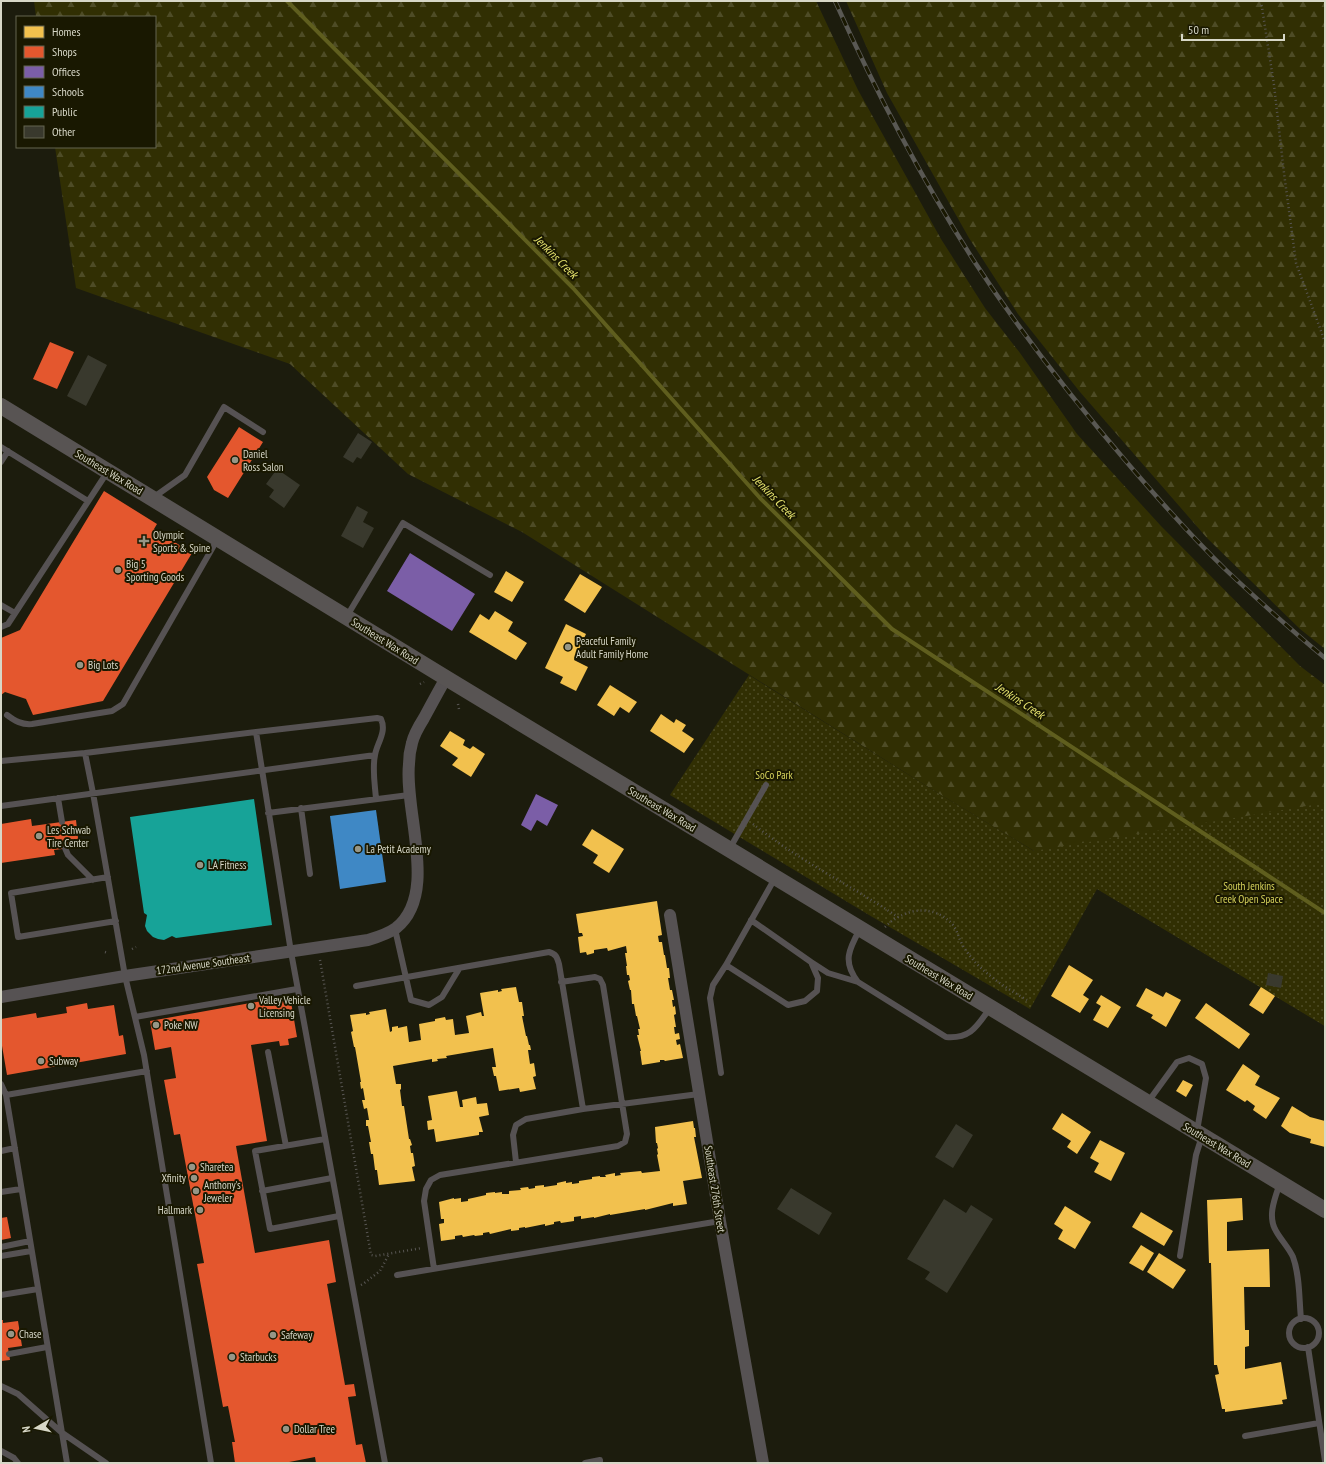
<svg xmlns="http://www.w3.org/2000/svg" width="1326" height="1464" font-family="'PT Sans Narrow',sans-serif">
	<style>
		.forest { fill: url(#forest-firs) }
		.park { fill: url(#park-dots) }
		.homes { fill: #f2c14e }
		.shops { fill: #e4572e }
		.offices { fill: #7b5ea7 }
		.schools { fill: #3f88c5 }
		.public { fill: #17a398 }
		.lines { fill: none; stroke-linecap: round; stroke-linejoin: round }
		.stream { stroke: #5f5e1e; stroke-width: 4 }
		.building { fill: #39392d }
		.path { stroke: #585653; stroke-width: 2.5; stroke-dasharray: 1 3; stroke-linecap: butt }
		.lane { stroke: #565253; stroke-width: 6 }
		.street { stroke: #565253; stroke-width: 12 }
		.secondary { stroke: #585453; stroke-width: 16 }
		.rail-casing { stroke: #595853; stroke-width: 4.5 }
		.rail { stroke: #191801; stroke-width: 3; stroke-dasharray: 9; stroke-linecap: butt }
		.poi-dot { fill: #969686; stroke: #191801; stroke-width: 1.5 }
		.labels { text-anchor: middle; stroke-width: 4; stroke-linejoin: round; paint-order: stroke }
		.poi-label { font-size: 11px; fill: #d7d7c7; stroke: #191801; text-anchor: start }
		.street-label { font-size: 11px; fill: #d7d7c7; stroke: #191801 }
		.park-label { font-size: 11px; fill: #d6d25b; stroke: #191801 }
		.water-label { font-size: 12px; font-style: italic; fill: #eae770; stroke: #191801 }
	</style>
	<defs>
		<pattern id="forest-firs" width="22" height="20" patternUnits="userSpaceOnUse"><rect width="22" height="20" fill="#312f03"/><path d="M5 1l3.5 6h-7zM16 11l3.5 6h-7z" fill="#4e4c26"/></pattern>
		<pattern id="park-dots" width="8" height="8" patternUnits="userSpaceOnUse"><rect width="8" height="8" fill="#312f03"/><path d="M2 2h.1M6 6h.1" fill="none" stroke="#4e4c26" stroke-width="1.8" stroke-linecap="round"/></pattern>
	</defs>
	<rect width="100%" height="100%" fill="#1c1c0d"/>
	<path class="forest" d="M34,1H816L858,90L941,239L985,308L1020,353L1077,434L1161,526L1300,666L1325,685V1026L941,795L522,532L408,474L290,364L76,288L55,147H155V17H36Z
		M846,1H1325V649L1300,629L1207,538L1080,392L1018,314L969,238L887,93Z"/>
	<path class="park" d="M749,675L941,795L1034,851L1325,803V1026L1097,889L1030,1009L869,915L670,795Z"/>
	<path class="homes" d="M506,571L524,582L512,602L494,592Z
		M580,574L602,587L585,613L564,600Z
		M495,611L513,622L508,631L527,643L516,660L469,632L480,614L489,620Z
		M566,624L586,634L574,660L588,667L576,691L560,683L563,677L545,668Z
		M610,685L637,702L629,713L620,707L614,716L597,705Z
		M661,714L674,723L676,719L686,725L682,731L694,739L684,753L650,731Z
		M450,731L465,740L463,745L470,749L473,746L485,754L471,777L452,765L458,758L440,746Z
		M592,829L624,849L609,873L593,863L598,855L582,845Z
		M657,901L662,935L658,936L659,942H662L664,955H665L667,968H669L670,978H668L670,990H672L674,1000H672L673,1007L675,1006L676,1014L674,1015L676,1027H674L675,1034L679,1033L680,1039L676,1040L677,1045L680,1044L683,1058L665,1061L664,1060H660V1062L642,1065L640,1051H641L637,1035H639L638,1029H640L637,1016H636L634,1004H632L631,990H630L628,981L630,980L629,975H627L626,966H627L625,953H627L626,946L608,951L607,948L594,950V953L587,955L586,952L580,953L578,937L583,936L582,933H579L576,914Z
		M1069,965L1093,980L1083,995L1089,999L1080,1013L1051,996Z
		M516,987L519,1002H522L524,1016H522L526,1036H527L529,1045H530L531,1050H528L530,1064L534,1063L536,1076L533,1077L536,1089L520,1092L519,1088L499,1091L496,1076H494L492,1067H496L493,1048L446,1056L447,1058L437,1059L438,1061L432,1062V1059L393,1066L396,1084H401V1089L400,1090L402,1106H404L409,1139H410L412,1145L410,1146L411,1153H413L415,1166L412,1167L415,1181L379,1185L377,1170H375L373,1154H371L369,1142H371L368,1126H366V1120H369L367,1108L364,1109L362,1100H365L363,1088L361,1089L360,1082H361L355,1047H354L351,1032L353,1031L350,1015L366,1013V1015L370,1014L369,1012L386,1009L390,1032L392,1031V1027L398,1026V1028L407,1026L409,1042L421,1040L419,1024L435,1021V1019L445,1017L446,1020L453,1019L455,1035L469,1033L466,1016L481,1012L482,1016H484L480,993L498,990V992L502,991L501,989Z
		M1261,987L1275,996L1263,1014L1249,1005Z
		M1146,988L1163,997L1166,992L1181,1000L1166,1027L1151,1018L1153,1015L1136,1006Z
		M1101,995L1121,1007L1108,1028L1093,1020L1101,1006L1096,1003Z
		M1206,1003L1250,1034L1239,1049L1195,1018Z
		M1243,1064L1260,1076L1255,1085L1280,1098L1266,1119L1253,1110L1255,1106L1247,1100L1245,1102L1226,1090Z
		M1183,1080L1193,1085L1186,1097L1176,1091Z
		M457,1091L460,1107H463L462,1100L476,1097L477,1104L487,1103L489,1115L479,1117L483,1132H479V1135L436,1142L434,1129L428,1130L427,1121L432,1120L428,1096Z
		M1292,1106L1310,1117L1325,1121V1147L1310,1143L1311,1139L1290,1133L1281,1126Z
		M1062,1113L1091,1132L1077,1154L1067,1147L1071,1141L1052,1129Z
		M693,1121L694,1128H695L696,1137H694L702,1178L683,1181L687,1204L673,1206V1203L645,1210V1209L610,1215V1214L594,1218V1217L581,1219V1216L574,1217V1221L561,1223L560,1221L554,1222V1224L545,1226V1224L525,1228V1227L519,1228V1230L511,1231V1229L490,1234L489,1232L483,1233V1235L475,1236L474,1235L463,1237L462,1235L455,1236V1239L441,1241L439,1224L444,1223V1219H441L439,1202L454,1198V1199L461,1198V1202L468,1201V1199L486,1195V1193L495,1192V1193L502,1192V1194H509V1191L521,1190L520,1188L528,1187L529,1189L535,1188V1186L544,1185V1187L557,1185V1183L566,1181V1183L572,1182V1184L579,1183V1181L592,1179V1177L600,1176V1177H606L605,1175L615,1173V1176L621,1175L620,1173L641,1171L642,1173L660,1171L657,1155L658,1154L657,1149L658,1148L657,1143H656L655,1127Z
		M1100,1140L1125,1153L1111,1181L1094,1172L1099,1163L1090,1158Z
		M1242,1198L1243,1220L1227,1222V1251L1269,1249L1270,1287H1244L1245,1330H1249V1346L1245,1347V1369L1281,1362L1287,1399L1282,1400L1283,1404L1225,1412V1409H1222L1215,1375L1219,1374L1217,1365H1214L1211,1263H1209L1207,1200Z
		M1065,1206L1091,1222L1075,1249L1058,1239L1063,1230L1054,1224Z
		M1141,1212L1173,1231L1164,1246L1132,1227Z
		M1141,1245L1154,1253L1143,1271L1129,1263Z
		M1159,1253L1186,1270L1173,1289L1147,1272Z"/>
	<path class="shops" d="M50,342L74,352L57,389L33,379Z
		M239,427L263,442L228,498L214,490L207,477Z
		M104,491L157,524L154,529L192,553L103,701L33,715L26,699L5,692L1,695V638L20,630Z
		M31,819L32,826L76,820L79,847L54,850L55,855L1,863V824Z
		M290,996L297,1037L288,1039L289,1045L280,1046L279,1041L251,1045L267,1141L236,1146L255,1253L329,1240L336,1282L327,1284L345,1385L354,1384L356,1396L348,1397L356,1445L362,1444L366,1463H316L315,1457L284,1463H235L232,1442H235L228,1406L223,1407L197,1264L204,1263L180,1134L174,1135L164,1080L176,1078L171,1047L155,1050L150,1021Z
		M87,1003L88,1009L114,1005L119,1036L123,1035L126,1054L7,1075L1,1040V1019L36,1013L37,1018L67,1013L66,1007Z
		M7,1217L11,1238L1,1240V1218Z
		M1,1320H3V1323L18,1321L22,1346L8,1348L10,1360L1,1361Z"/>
	<path class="offices" d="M410,553L475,594L452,631L387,591Z
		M536,794L558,805L547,826L537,820L531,831L521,825Z"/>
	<path class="schools" d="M376,810L386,882L340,889L330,816Z"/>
	<path class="public" d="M254,799L272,925L176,938L172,936L164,940L158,939L153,937L147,931L145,926L147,915L144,913L130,817Z"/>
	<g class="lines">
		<path class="stream" d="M287,1L573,288L760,498L892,629L1325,913"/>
	</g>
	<path class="building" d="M88,355L107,365L86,406L67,396Z
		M358,433L372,442L361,459L357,457L353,463L343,457Z
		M277,469L300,485L284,508L269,497L274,490L266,484Z
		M357,506L368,512L363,522L374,528L363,548L341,536Z
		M1268,973L1283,976L1281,988L1266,985Z
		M956,1124L973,1135L953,1168L935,1157Z
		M791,1188L832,1213L819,1235L777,1209Z
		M944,1199L966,1213L971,1205L993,1219L947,1293L925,1279L930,1272L907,1259Z"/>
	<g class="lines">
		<path class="path" d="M1261,1L1274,85L1284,173L1296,263L1325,342
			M420,684L424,682
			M458,704L459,709
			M753,824C798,860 850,885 898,917
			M885,927C904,908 934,903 953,925C957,930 958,936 961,942C964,949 970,956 975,962C990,978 1008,989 1027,1000
			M132,949L136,947
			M105,952L108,953
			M320,960L371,1255L375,1256L422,1248
			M361,1285L363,1284L380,1271L389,1254"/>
		<path class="lane" d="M1,447L88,501
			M1,462L8,451
			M154,497L185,475L224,407L263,432
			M1,605L15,613
			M347,616L403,523L490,575
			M1,627L8,624L108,471
			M7,715C15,721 22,725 32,724L112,711L123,704L217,540
			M256,732L377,718L381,719C387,732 377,743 375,755C372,769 375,785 376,799
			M85,753L256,732L291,952L385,1463
			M1,761L85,753L93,793L125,976L144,1055L211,1463
			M58,798L62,822
			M1,806L375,755
			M301,808L310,874
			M268,813L409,795
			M65,848L68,855L93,880
			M730,848L766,785
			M108,877L11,893L18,937L116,921
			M395,929L411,1000L429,1005L442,997L459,969
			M811,962L828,973L858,982L946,1037C971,1039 977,1026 990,1008
			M726,965L788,1005L805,1001L817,991L818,978L811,962L751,920
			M858,982C842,962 849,949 860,929
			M356,986L549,952C556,954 557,957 559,964L583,1109
			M135,1017L297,989
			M268,1052L286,1146
			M721,1073L710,998L713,985L726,965L775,878
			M1,1084L6,1095L67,1463
			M6,1095L147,1071
			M1148,1102L1177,1062L1189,1058L1202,1064L1206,1078L1197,1131
			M325,1139L255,1151L270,1229L339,1216
			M1,1151L15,1148
			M516,1162L513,1135L516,1125L526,1119L583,1109L699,1094
			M1280,1183C1275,1198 1267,1216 1276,1231C1281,1240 1289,1248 1293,1257C1300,1276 1299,1299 1301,1319
			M262,1191L332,1178
			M1,1192L21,1189
			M1,1247L30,1241
			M1,1256L31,1251
			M1180,1256L1196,1155L1202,1136
			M434,1269L424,1201L426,1189L431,1180L440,1175L618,1146L625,1142L627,1134L603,985L600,979L595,977L561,982
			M397,1275L720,1221
			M1,1295L38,1289
			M1289 1333a15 15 0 1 1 30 0a15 15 0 1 1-30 0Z
			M1308,1347L1325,1461
			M9,1354L47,1347
			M1,1386L18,1394L61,1432L106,1463
			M1245,1436L1319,1423
			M1,1451L14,1458L18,1463
			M585,1463L600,1460V1463"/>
		<path class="street" d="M670,915L720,1221L763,1463
			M1,997L125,976L368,940C378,937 388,934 396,928C439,894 404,812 409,764C409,757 410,750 412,743C414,734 419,726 424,718C431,705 438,692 446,678"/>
		<path class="secondary" d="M1,406L446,678L1325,1210"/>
		<defs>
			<path id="rail" d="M835,1C875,90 921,178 974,261C1021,333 1074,401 1130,466C1160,501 1192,537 1226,570C1258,600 1291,630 1325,658"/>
		</defs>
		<use href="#rail" class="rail-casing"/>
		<use href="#rail" class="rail"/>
	</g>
	<g class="poi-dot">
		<circle cx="235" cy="460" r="4"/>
		<path d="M142 535h4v4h4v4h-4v4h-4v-4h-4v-4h4z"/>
		<circle cx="118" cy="570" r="4"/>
		<circle cx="568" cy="647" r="4"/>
		<circle cx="80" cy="665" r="4"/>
		<circle cx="39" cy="836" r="4"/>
		<circle cx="358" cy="849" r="4"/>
		<circle cx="200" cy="865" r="4"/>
		<circle cx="251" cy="1006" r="4"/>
		<circle cx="156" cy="1025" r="4"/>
		<circle cx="41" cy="1061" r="4"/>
		<circle cx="192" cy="1167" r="4"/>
		<circle cx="194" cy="1178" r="4"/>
		<circle cx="196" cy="1191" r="4"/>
		<circle cx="200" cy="1210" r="4"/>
		<circle cx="11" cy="1334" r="4"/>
		<circle cx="273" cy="1335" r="4"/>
		<circle cx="232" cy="1357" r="4"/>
		<circle cx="286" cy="1429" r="4"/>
	</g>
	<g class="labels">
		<g class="poi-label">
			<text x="243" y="458">Daniel<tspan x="243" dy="13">Ross Salon</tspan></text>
			<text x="153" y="539">Olympic<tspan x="153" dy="13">Sports &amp; Spine</tspan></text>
			<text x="126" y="568">Big 5<tspan x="126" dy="13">Sporting Goods</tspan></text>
			<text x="576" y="645">Peaceful Family<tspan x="576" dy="13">Adult Family Home</tspan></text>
			<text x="88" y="669">Big Lots</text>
			<text x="47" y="834">Les Schwab<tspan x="47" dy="13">Tire Center</tspan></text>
			<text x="366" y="853">La Petit Academy</text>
			<text x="208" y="869">LA Fitness</text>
			<text x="259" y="1004">Valley Vehicle<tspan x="259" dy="13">Licensing</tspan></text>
			<text x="164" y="1029">Poke NW</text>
			<text x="49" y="1065">Subway</text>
			<text x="200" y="1171">Sharetea</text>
			<text x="186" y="1182" text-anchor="end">Xfinity</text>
			<text x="204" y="1189">Anthony's<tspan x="204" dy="13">Jeweler</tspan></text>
			<text x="192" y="1214" text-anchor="end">Hallmark</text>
			<text x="19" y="1338">Chase</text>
			<text x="281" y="1339">Safeway</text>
			<text x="240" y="1361">Starbucks</text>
			<text x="294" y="1433">Dollar Tree</text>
		</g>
		<g class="street-label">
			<text transform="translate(109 472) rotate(31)" y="4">Southeast Wax Road</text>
			<text transform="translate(385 641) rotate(32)" y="4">Southeast Wax Road</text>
			<text transform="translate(662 809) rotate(31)" y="4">Southeast Wax Road</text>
			<text transform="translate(203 964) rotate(-8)" y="4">172nd Avenue Southeast</text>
			<text transform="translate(939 977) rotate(31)" y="4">Southeast Wax Road</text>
			<text transform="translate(1217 1145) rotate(31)" y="4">Southeast Wax Road</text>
			<text transform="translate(715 1189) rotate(81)" y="4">Southeast 276th Street</text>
		</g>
		<g class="park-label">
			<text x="774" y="779">SoCo Park</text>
			<text x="1249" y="890">South Jenkins<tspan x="1249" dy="13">Creek Open Space</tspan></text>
		</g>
		<g class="water-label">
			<text transform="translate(556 257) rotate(45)" y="4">Jenkins Creek</text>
			<text transform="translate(774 497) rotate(46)" y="4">Jenkins Creek</text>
			<text transform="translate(1020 701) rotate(33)" y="4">Jenkins Creek</text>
		</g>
	</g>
	<rect width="1326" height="1464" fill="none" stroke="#d7d7c7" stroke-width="4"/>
	<rect x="16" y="16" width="140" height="132" fill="#191801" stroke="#656450"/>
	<rect x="24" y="26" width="20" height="12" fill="#f2c14e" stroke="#656450"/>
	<text x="52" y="36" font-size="12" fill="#d7d7c7">Homes</text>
	<rect x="24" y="46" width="20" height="12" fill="#e4572e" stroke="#656450"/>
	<text x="52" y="56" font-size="12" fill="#d7d7c7">Shops</text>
	<rect x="24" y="66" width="20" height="12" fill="#7b5ea7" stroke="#656450"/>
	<text x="52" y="76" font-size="12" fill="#d7d7c7">Offices</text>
	<rect x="24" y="86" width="20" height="12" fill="#3f88c5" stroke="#656450"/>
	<text x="52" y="96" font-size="12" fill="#d7d7c7">Schools</text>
	<rect x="24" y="106" width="20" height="12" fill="#17a398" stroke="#656450"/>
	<text x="52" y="116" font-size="12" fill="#d7d7c7">Public</text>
	<rect x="24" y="126" width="20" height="12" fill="#39392d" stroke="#656450"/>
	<text x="52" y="136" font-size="12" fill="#d7d7c7">Other</text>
	<g transform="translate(36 1428) rotate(261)" stroke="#191801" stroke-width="3" paint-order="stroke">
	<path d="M0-3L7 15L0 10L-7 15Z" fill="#d7d7c7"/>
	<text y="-6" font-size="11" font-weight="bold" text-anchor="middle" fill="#d7d7c7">N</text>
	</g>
	<path d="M1182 34v6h102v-6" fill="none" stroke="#d7d7c7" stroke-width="2"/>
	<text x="1188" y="34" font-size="12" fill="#d7d7c7" stroke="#191801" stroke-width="3" paint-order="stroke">50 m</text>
</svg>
